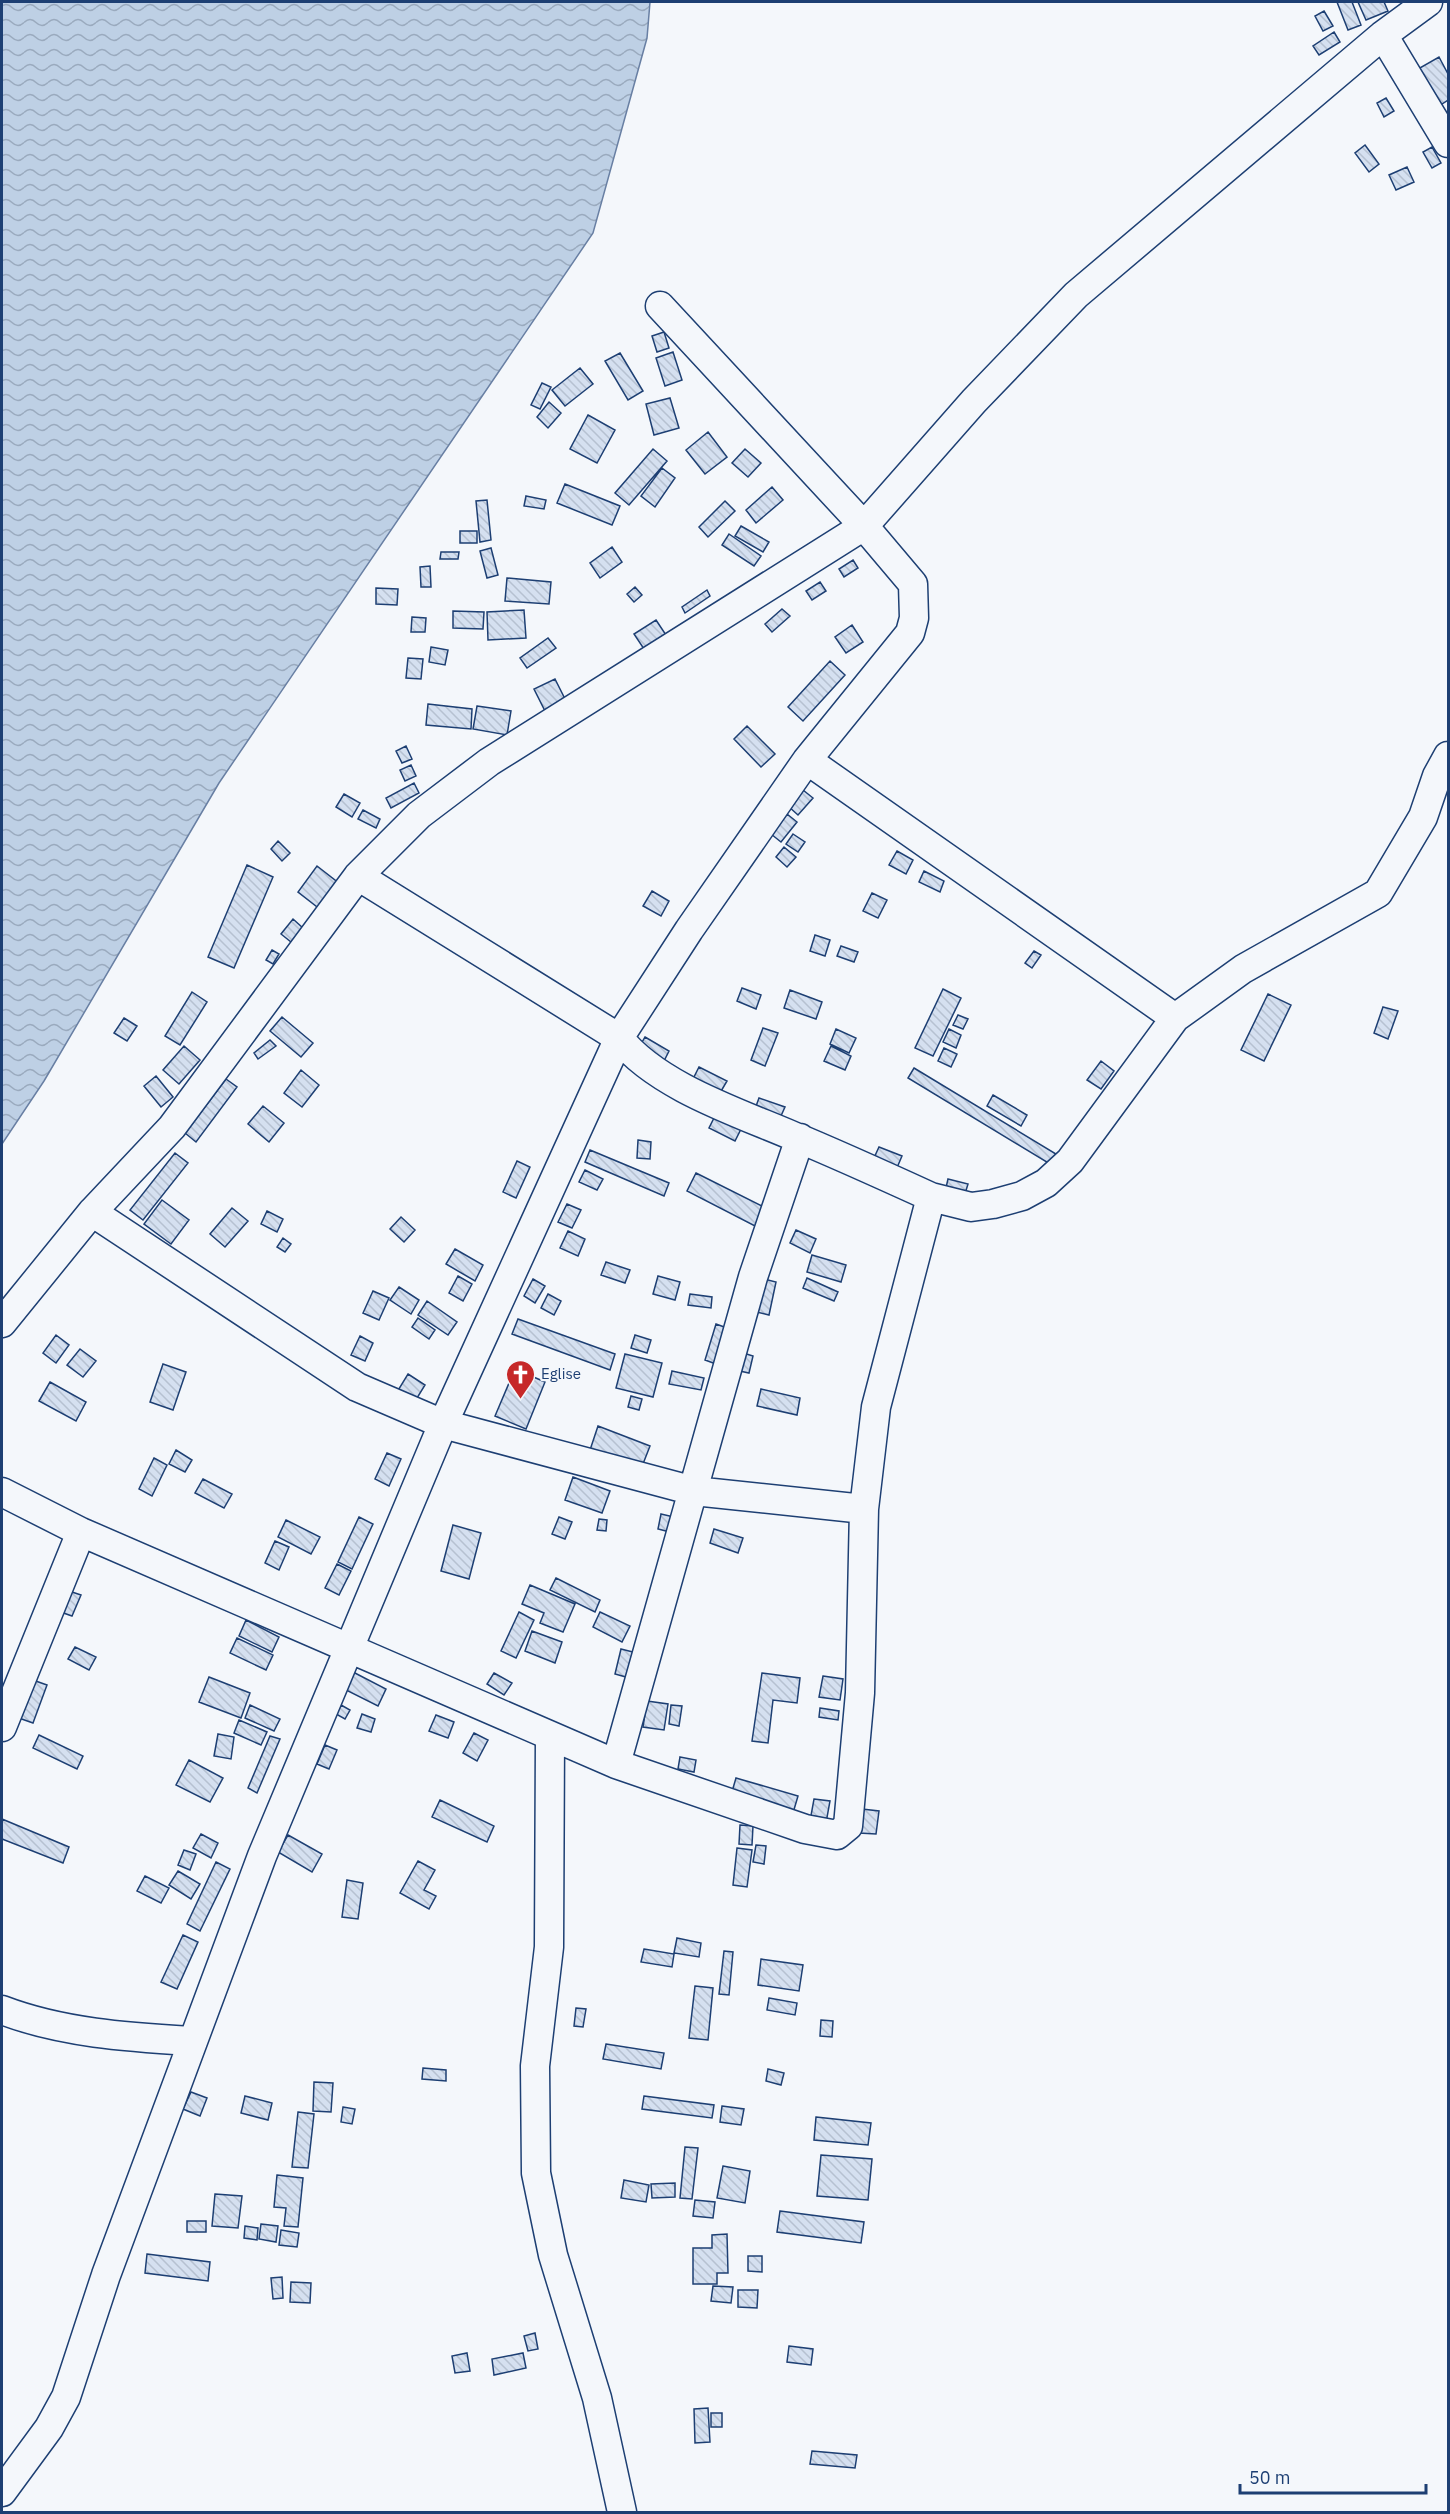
<svg xmlns="http://www.w3.org/2000/svg" width="1450" height="2514" font-family="'IBM Plex Sans',sans-serif">
	<style>
		.water { fill: url(#water-waves); stroke: #687fa3; stroke-width: 1.5 }
		.building { fill: url(#building-back-hatch); stroke: #1d3f73; stroke-width: 1.5 }
		.lines { fill: none; stroke-linecap: round; stroke-linejoin: round }
		.minor-casing { stroke: #1d3f73; stroke-width: 31 }
		.minor { stroke: #f4f7fb; stroke-width: 28 }
		.labels { text-anchor: middle; stroke-width: 4.5; stroke-linejoin: round; paint-order: stroke }
		.poi-label { font-size: 15px; fill: #1d3f73; stroke: #f4f7fb; text-anchor: start }
	</style>
	<defs>
		<pattern id="water-waves" width="16" height="10" patternUnits="userSpaceOnUse" patternTransform="scale(1.5)"><rect width="16" height="10" fill="#bed0e5"/><path d="M0 5q4-4 8 0t8 0" fill="none" stroke="#9aaabe"/></pattern>
		<pattern id="building-back-hatch" width="6" height="6" patternUnits="userSpaceOnUse" patternTransform="scale(1.5)"><rect width="6" height="6" fill="#d5e0f0"/><path d="M-1 5l2 2M0 0l6 6M5-1l2 2" fill="none" stroke="#b6c1d1"/></pattern>
	</defs>
	<rect width="100%" height="100%" fill="#f4f7fb"/>
	<path class="water" d="M2,2H650L647,38L593,233L219,783L44,1081L2,1144Z"/>
	<path class="building" d="M1337,2H1352L1361,25L1348,30Z
		M1358,2H1384L1388,11L1366,20Z
		M1324,11L1333,26L1323,31L1315,16Z
		M1334,32L1340,42L1319,55L1313,46Z
		M1439,57L1448,74V100L1439,106L1418,69Z
		M1386,98L1394,111L1384,117L1377,103Z
		M1365,145L1379,164L1369,172L1355,153Z
		M1432,147L1441,163L1432,168L1423,152Z
		M1407,167L1414,182L1396,190L1389,175Z
		M664,332L669,348L657,352L652,336Z
		M673,352L682,380L665,386L656,358Z
		M620,353L643,391L628,400L605,361Z
		M580,368L593,384L565,406L552,390Z
		M542,383L551,387L540,409L531,405Z
		M670,398L679,428L654,435L646,404Z
		M549,402L561,413L548,428L537,417Z
		M588,415L615,430L597,463L570,449Z
		M708,432L727,457L705,474L686,450Z
		M653,449L667,461L629,505L615,493Z
		M745,449L761,463L748,477L732,463Z
		M662,468L675,478L655,507L641,496Z
		M565,484L620,506L612,525L557,503Z
		M772,487L783,500L756,523L746,510Z
		M526,496L546,500L544,509L524,506Z
		M487,500L491,540L480,542L476,501Z
		M725,501L735,511L708,537L699,527Z
		M741,526L769,542L763,552L735,536Z
		M460,531H477V543H460Z
		M729,534L761,556L754,566L722,545Z
		M612,547L622,562L600,578L590,563Z
		M491,548L498,575L487,578L480,551Z
		M441,552H459L458,559H440Z
		M853,560L858,568L844,577L839,569Z
		M430,566L431,587H421L420,567Z
		M507,578L551,582L549,604L505,601Z
		M820,582L826,591L812,600L806,591Z
		M635,587L642,595L634,602L627,594Z
		M376,588L398,589L397,605L376,604Z
		M707,590L710,596L685,613L682,607Z
		M782,609L790,616L772,632L765,624Z
		M524,610L526,638L488,640L487,612Z
		M453,611L484,612L483,629L453,628Z
		M412,617L426,618L425,632H411Z
		M656,620L666,635L644,649L634,634Z
		M852,625L863,642L846,653L835,637Z
		M548,638L556,648L527,668L520,658Z
		M431,647L448,650L445,665L429,662Z
		M408,658L423,659L421,679L406,678Z
		M830,661L845,675L803,721L788,707Z
		M555,679L568,705L547,715L534,689Z
		M428,704L472,709L471,729L426,725Z
		M477,706L511,711L507,735L473,729Z
		M747,726L775,754L761,767L734,739Z
		M406,746L412,759L402,763L396,751Z
		M411,765L416,776L405,781L400,770Z
		M414,783L419,793L391,808L386,798Z
		M803,790L813,798L798,815L788,806Z
		M344,794L360,803L352,817L336,807Z
		M363,810L380,819L376,828L358,819Z
		M787,814L797,822L781,842L771,834Z
		M793,834L805,842L798,852L786,844Z
		M278,841L290,853L282,861L271,849Z
		M784,847L796,857L787,867L776,857Z
		M897,851L913,860L906,874L889,865Z
		M247,865L273,877L234,968L208,957Z
		M317,866L340,884L321,910L298,892Z
		M924,871L944,881L940,892L919,882Z
		M652,891L669,901L661,916L643,906Z
		M872,893L887,900L878,918L863,911Z
		M293,919L303,928L291,942L281,934Z
		M815,935L830,940L825,956L810,951Z
		M841,946L858,952L854,962L837,956Z
		M272,950L279,954L273,964L266,960Z
		M1034,951L1041,955L1032,968L1025,963Z
		M742,988L761,995L756,1009L737,1001Z
		M943,989L961,998L933,1056L915,1048Z
		M790,990L822,1002L816,1019L784,1008Z
		M192,992L207,1002L180,1045L165,1036Z
		M1268,994L1291,1005L1264,1061L1241,1050Z
		M1383,1007L1398,1011L1388,1039L1374,1033Z
		M958,1015L968,1019L963,1029L953,1025Z
		M282,1017L313,1043L301,1057L270,1031Z
		M124,1018L137,1026L127,1041L114,1033Z
		M763,1028L778,1033L765,1066L751,1060Z
		M836,1029L856,1038L849,1053L830,1044Z
		M949,1029L961,1035L956,1048L943,1042Z
		M645,1037L669,1051L662,1065L637,1051Z
		M270,1040L276,1046L258,1059L254,1053Z
		M184,1046L200,1060L179,1084L163,1070Z
		M831,1046L851,1056L845,1070L824,1061Z
		M944,1048L957,1054L951,1067L938,1061Z
		M1101,1061L1114,1071L1101,1089L1087,1080Z
		M699,1067L727,1081L720,1093L693,1079Z
		M914,1068L1056,1154L1050,1164L908,1078Z
		M301,1070L319,1085L302,1107L284,1093Z
		M156,1076L173,1097L161,1107L144,1086Z
		M226,1079L237,1087L196,1142L185,1133Z
		M993,1095L1027,1115L1021,1126L987,1106Z
		M759,1098L785,1107L780,1118L755,1109Z
		M263,1106L284,1123L269,1142L248,1124Z
		M715,1116L741,1129L735,1141L709,1128Z
		M638,1140L651,1142L650,1159L637,1158Z
		M879,1147L902,1156L896,1170L873,1160Z
		M590,1150L669,1183L664,1196L585,1162Z
		M175,1153L188,1163L143,1220L130,1210Z
		M517,1161L530,1167L516,1198L503,1192Z
		M585,1170L603,1179L597,1190L579,1182Z
		M696,1173L764,1207L755,1226L687,1191Z
		M948,1179L968,1184L964,1197L945,1192Z
		M162,1200L189,1220L171,1244L144,1224Z
		M567,1204L581,1210L572,1228L558,1222Z
		M232,1208L248,1221L225,1247L210,1234Z
		M267,1211L283,1219L277,1232L261,1224Z
		M401,1217L415,1230L404,1242L390,1229Z
		M796,1230L816,1239L810,1253L790,1243Z
		M568,1231L585,1239L578,1256L560,1248Z
		M283,1238L291,1244L285,1252L277,1247Z
		M455,1249L483,1265L475,1281L446,1264Z
		M812,1255L846,1265L841,1282L807,1272Z
		M606,1262L630,1270L625,1283L601,1275Z
		M458,1276L472,1284L463,1301L449,1293Z
		M658,1276L680,1282L675,1300L653,1294Z
		M760,1278L776,1282L769,1315L752,1311Z
		M807,1278L838,1292L834,1301L803,1288Z
		M533,1279L545,1286L535,1303L524,1296Z
		M399,1287L419,1300L411,1314L390,1300Z
		M373,1291L389,1298L379,1320L363,1313Z
		M548,1294L561,1301L554,1315L541,1308Z
		M690,1294L712,1297L711,1308L688,1305Z
		M427,1301L457,1322L448,1335L418,1315Z
		M418,1318L435,1330L429,1339L412,1327Z
		M518,1319L615,1354L610,1370L512,1334Z
		M716,1324L727,1328L716,1364L705,1360Z
		M56,1335L69,1345L56,1363L43,1353Z
		M635,1335L651,1340L647,1353L631,1348Z
		M360,1336L373,1343L365,1361L351,1355Z
		M80,1349L96,1361L83,1377L67,1365Z
		M740,1352L753,1356L749,1373L735,1370Z
		M625,1354L662,1363L653,1397L616,1388Z
		M163,1364L186,1372L173,1410L150,1402Z
		M515,1369L545,1382L526,1429L495,1416Z
		M672,1371L704,1378L701,1390L669,1384Z
		M408,1374L425,1385L414,1403L397,1392Z
		M50,1382L86,1402L76,1421L39,1401Z
		M761,1389L800,1398L797,1415L757,1406Z
		M631,1396L642,1399L639,1410L628,1407Z
		M598,1426L650,1446L641,1469L590,1450Z
		M176,1450L192,1460L185,1472L169,1464Z
		M387,1453L401,1459L389,1486L375,1479Z
		M154,1458L167,1465L152,1496L139,1489Z
		M573,1477L610,1491L602,1513L565,1500Z
		M203,1479L232,1494L224,1508L195,1493Z
		M661,1514L674,1517L670,1532L658,1529Z
		M359,1517L373,1524L352,1569L338,1562Z
		M559,1517L572,1522L565,1539L552,1534Z
		M599,1519L607,1520L606,1531L597,1530Z
		M286,1520L320,1537L311,1554L278,1537Z
		M453,1525L481,1533L469,1579L441,1571Z
		M714,1529L743,1538L738,1553L710,1543Z
		M275,1541L289,1547L279,1570L265,1563Z
		M337,1564L351,1571L339,1595L325,1588Z
		M556,1578L600,1600L595,1612L550,1590Z
		M530,1585L575,1604L563,1632L540,1623L544,1613L522,1604Z
		M63,1589L81,1595L72,1616L55,1610Z
		M519,1612L534,1620L516,1658L501,1651Z
		M600,1612L630,1626L622,1642L593,1627Z
		M246,1620L279,1637L272,1652L239,1636Z
		M532,1631L562,1642L555,1663L525,1651Z
		M237,1638L273,1655L266,1670L230,1653Z
		M75,1647L96,1657L89,1670L68,1659Z
		M621,1649L633,1652L626,1677L615,1674Z
		M353,1672L386,1689L378,1706L344,1689Z
		M494,1673L512,1683L504,1695L487,1684Z
		M762,1673L800,1678L797,1703L773,1700L768,1743L752,1741Z
		M823,1676L843,1679L840,1700L819,1697Z
		M209,1677L250,1693L241,1718L199,1702Z
		M30,1679L47,1685L33,1723L16,1717Z
		M647,1701L668,1704L664,1730L643,1727Z
		M250,1705L280,1719L274,1731L245,1718Z
		M341,1705L350,1710L345,1719L336,1714Z
		M671,1705L682,1706L679,1726L669,1724Z
		M820,1708L839,1711L838,1720L819,1717Z
		M362,1714L375,1719L371,1732L357,1728Z
		M436,1715L454,1722L448,1738L429,1731Z
		M239,1720L267,1732L261,1745L234,1733Z
		M474,1733L488,1740L477,1761L463,1753Z
		M218,1734L234,1737L231,1759L214,1756Z
		M39,1735L83,1756L77,1769L33,1748Z
		M270,1736L280,1739L257,1793L248,1788Z
		M325,1745L337,1750L329,1769L317,1764Z
		M680,1757L696,1760L694,1772L678,1769Z
		M189,1760L223,1778L210,1802L176,1785Z
		M736,1778L798,1796L793,1813L731,1795Z
		M814,1799L830,1801L826,1823L810,1821Z
		M440,1800L494,1826L487,1842L432,1817Z
		M862,1809L879,1811L876,1834L859,1833Z
		M2,1819L69,1847L63,1863L2,1839Z
		M740,1825L753,1826L752,1845L739,1844Z
		M201,1834L218,1843L211,1858L193,1848Z
		M288,1835L322,1854L312,1872L278,1852Z
		M756,1845L766,1846L764,1864L753,1862Z
		M737,1848L752,1850L747,1887L733,1885Z
		M184,1850L196,1854L190,1870L178,1865Z
		M418,1861L435,1870L424,1890L436,1896L429,1909L400,1893Z
		M216,1862L230,1869L200,1931L187,1924Z
		M178,1871L200,1884L191,1899L169,1885Z
		M145,1876L169,1888L161,1903L137,1891Z
		M347,1880L363,1883L358,1919L342,1917Z
		M183,1935L198,1942L177,1989L161,1982Z
		M677,1938L701,1943L699,1957L674,1953Z
		M644,1949L674,1954L672,1967L641,1962Z
		M724,1951L733,1952L729,1995L719,1994Z
		M761,1959L803,1965L799,1991L758,1985Z
		M695,1986L713,1988L708,2040L689,2038Z
		M769,1998L797,2003L795,2015L767,2010Z
		M576,2008L586,2009L583,2027L574,2026Z
		M821,2020L833,2021L832,2037L820,2036Z
		M606,2044L664,2053L661,2069L603,2059Z
		M423,2068L446,2070V2081L422,2079Z
		M768,2069L784,2073L781,2085L766,2081Z
		M314,2082L333,2083L331,2112L313,2111Z
		M191,2092L207,2098L200,2116L183,2109Z
		M245,2096L272,2103L268,2120L241,2113Z
		M644,2096L714,2105L712,2118L642,2109Z
		M722,2106L744,2109L741,2125L720,2122Z
		M343,2107L355,2109L352,2124L341,2122Z
		M298,2112L314,2114L308,2168L292,2167Z
		M816,2117L871,2123L868,2145L814,2140Z
		M685,2147L698,2148L692,2199L680,2198Z
		M821,2155L872,2159L868,2200L817,2196Z
		M723,2166L750,2171L745,2203L717,2198Z
		M277,2175L303,2178L298,2227L284,2226L286,2208L274,2207Z
		M624,2180L649,2185L646,2202L621,2198Z
		M675,2183V2197L652,2198L651,2184Z
		M215,2194L242,2196L238,2228L212,2226Z
		M695,2200L715,2202L713,2218L693,2216Z
		M780,2211L864,2222L861,2243L777,2232Z
		M187,2221H206V2232H187Z
		M261,2224L278,2226L276,2242L259,2239Z
		M245,2226L258,2228L257,2240L244,2238Z
		M281,2230L299,2233L297,2247L279,2245Z
		M727,2234L728,2273H717V2284H693V2248H712V2235Z
		M147,2254L210,2262L208,2281L145,2273Z
		M748,2256H762V2272L748,2271Z
		M282,2277L283,2298L273,2299L271,2278Z
		M291,2282L311,2283L310,2303L290,2302Z
		M713,2286L733,2287L731,2303L711,2301Z
		M738,2290H758L757,2308L738,2307Z
		M535,2333L538,2349L528,2351L524,2336Z
		M789,2346L813,2349L811,2365L787,2362Z
		M467,2353L470,2371L455,2373L452,2356Z
		M523,2353L526,2368L494,2375L492,2359Z
		M708,2408L710,2442L695,2443L694,2409Z
		M711,2413H722V2427H711Z
		M812,2451L857,2455L855,2468L810,2464Z"/>
	<g class="lines">
		<defs>
			<path id="minor" d="M1383,35L1448,143
				M807,760L1175,1018
				M931,1197L971,1207L993,1204L1022,1196L1046,1183L1070,1161L1175,1018L1243,969L1378,893L1423,817L1437,776L1448,756
				M92,1212L357,1387L443,1424L694,1491L864,1509
				M2,1323L92,1212L172,1127L358,876L419,815L489,762L864,526L974,401L1076,295L1383,35L1428,2
				M2,1492L81,1532L616,1764L805,1829L837,1835L848,1826L860,1693L864,1509L876,1407L931,1197C885,1176 839,1155 793,1136C737,1112 657,1086 619,1038L358,876
				M2,1727L81,1532
				M550,1736L549,1947L535,2066L536,2173L553,2255L597,2398L622,2512
				M616,1764L753,1277L800,1138
				M2,2010C62,2033 128,2037 192,2041
				M2,2492L49,2428L66,2397L106,2275L262,1856L443,1424L619,1038L689,930L807,760L910,633L914,618L913,584L864,526L660,306"/>
		</defs>
		<use href="#minor" class="minor-casing"/>
		<use href="#minor" class="minor"/>
	</g>
	<defs>
		<symbol id="church-pin" viewBox="-11 -11 22 30"><path d="M0 17L-7.5 6A9.5 9.5 0 1 1 7.5 6Z" fill="#c62828" stroke="#f4f7fb"/><path d="M-1.2-6h2.4v3.5h3.3v2.4h-3.3V6h-2.4V-.1h-3.3v-2.4h3.3Z" fill="#fff"/></symbol>
	</defs>
	<g fill-rule="evenodd">
		<use href="#church-pin" x="504" y="1358" width="33" height="45"/>
	</g>
	<g class="labels">
		<g class="poi-label">
			<text x="541" y="1379">Eglise</text>
		</g>
	</g>
	<rect width="1450" height="2514" fill="none" stroke="#1d3f73" stroke-width="6"/>
	<path d="M1240 2484v9h186v-9" fill="none" stroke="#1d3f73" stroke-width="3"/>
	<text x="1249" y="2484" font-size="18" fill="#1d3f73" stroke="#f4f7fb" stroke-width="4.5" paint-order="stroke">50 m</text>
</svg>
